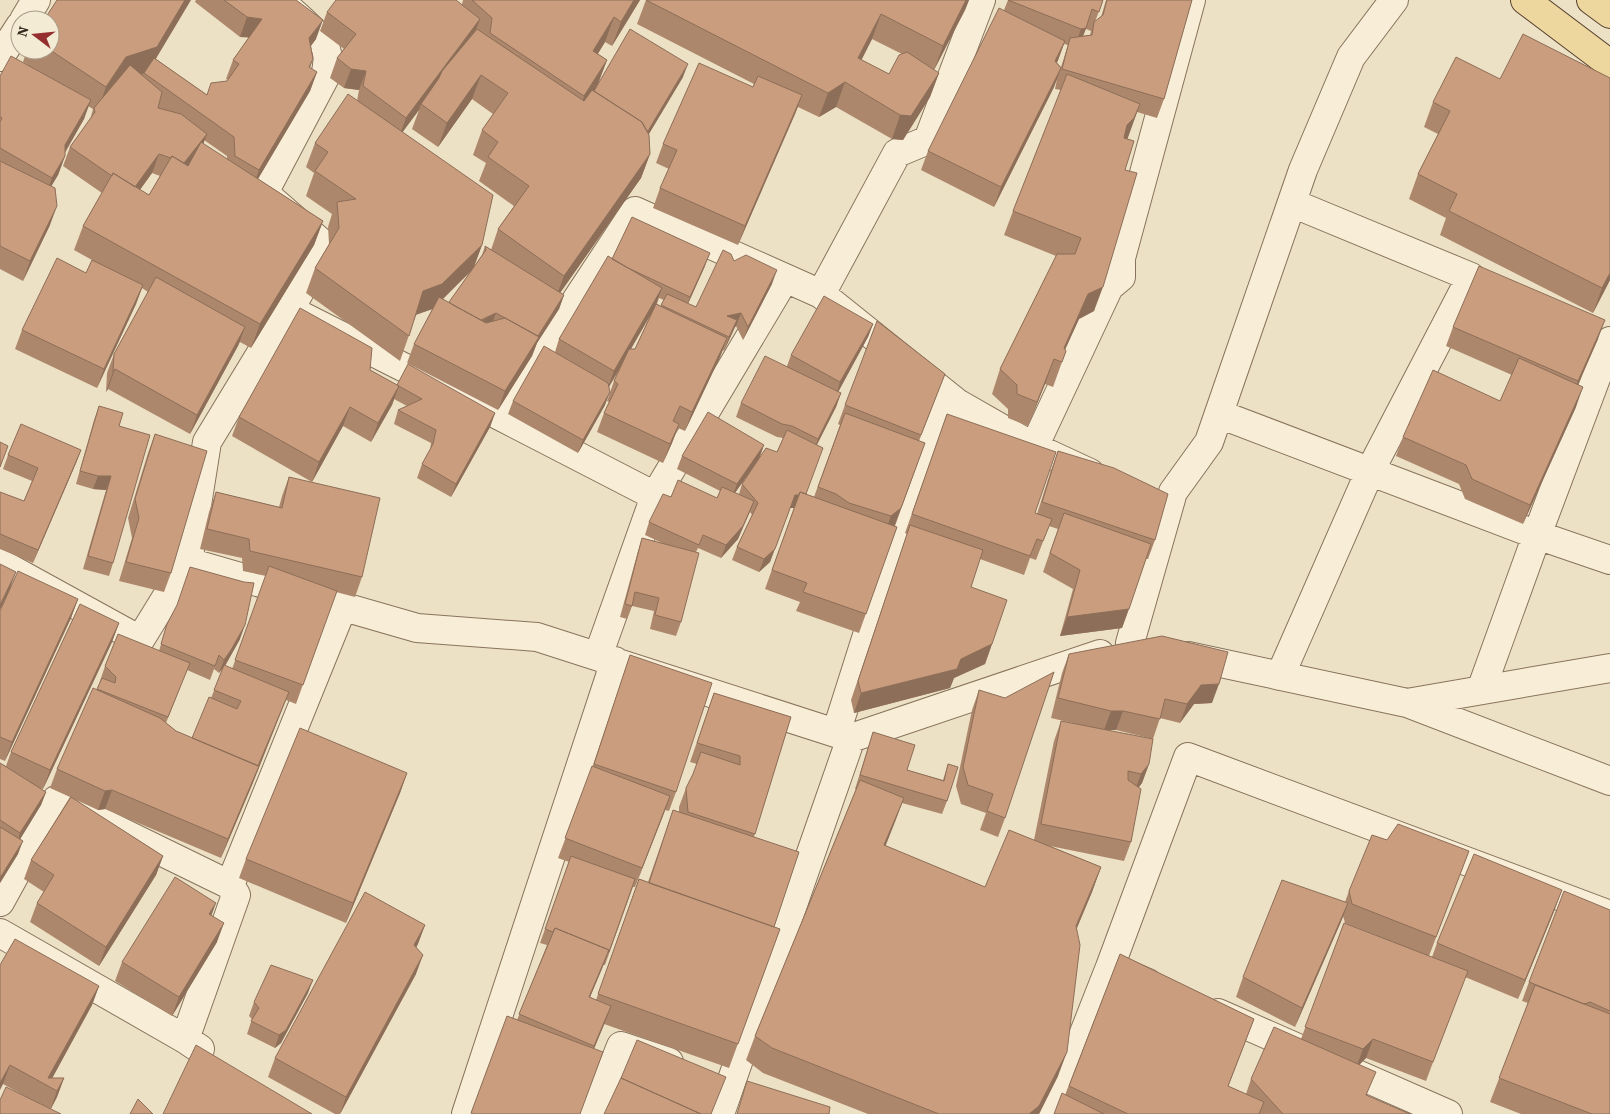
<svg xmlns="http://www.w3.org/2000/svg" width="1610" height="1114" font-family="'Source Serif 4',serif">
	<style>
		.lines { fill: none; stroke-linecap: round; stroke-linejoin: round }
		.minor-casing { stroke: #87735c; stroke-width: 30 }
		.major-casing { stroke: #554130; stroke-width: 30 }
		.minor { stroke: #f8eed8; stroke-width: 28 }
		.major { stroke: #eed69f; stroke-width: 28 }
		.wall { fill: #ad876c; fill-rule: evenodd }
		.shaded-wall { fill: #8d6e58 }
		.building { fill: #c99d7d; stroke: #8d6e58 }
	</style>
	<rect width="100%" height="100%" fill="#ede1c5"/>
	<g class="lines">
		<defs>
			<path id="minor" d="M279,0C290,10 322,36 326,49C329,58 327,68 325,77L267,187L266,193L270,198L325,246L289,311
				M981,0L928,140L897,153L821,294L957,403L1034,447L1090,473
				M24,20L36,0
				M0,57L20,26
				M1219,414L1537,535L1610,560
				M500,416L635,211L821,294
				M1034,447L1109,287L1121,277V258L1191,0
				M655,496L785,278
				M188,562L207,442L286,312L292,311L500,416L655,496L598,656
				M0,563L140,640L188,562L417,628L537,637L851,738
				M1130,643L1173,492L1209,442L1303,170L1351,57L1394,0
				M1188,656L1407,703L1610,781
				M1280,676L1370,471L1471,277L1292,203
				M1481,690L1537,535L1610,341
				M1407,703L1610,668
				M836,733L944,393
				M230,885L343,606
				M0,902L56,800L230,885L236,895L185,1039
				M0,933L185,1039L200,1049
				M1148,983L1110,967L1188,757L1610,915
				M1218,1013L1448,1114
				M466,1114L615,661
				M594,1114L621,1046L669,1062
				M720,1114L851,738L1100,654
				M1052,1114L1110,967"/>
			<path id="major" d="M1525,0L1610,64
				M1591,0L1610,14"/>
		</defs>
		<use href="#minor" class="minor-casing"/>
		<use href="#major" class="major-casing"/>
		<use href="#minor" class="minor"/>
		<use href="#major" class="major"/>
	</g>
	<path class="wall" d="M196,0H296L316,39L311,46L313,59L310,68L317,72L310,91L258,179L323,221L314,245L251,348L240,342L190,434L108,389L106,392L107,373L114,354L148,292L142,288L136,304L97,388L15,349L22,330L86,273L92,260L74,250L83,226L102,193L63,166L70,147L90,120L93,109L88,106L84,119L65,153V156L58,175L51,186L50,225L23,281L0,269V76L28,65L23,62L27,50H50V20L156,59L207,95L227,81L228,80L226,79L233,60L249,37H240L195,2ZM204,140L227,156V159L203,144ZM152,173L160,176L149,195L140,190Z
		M463,0H640L612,46L605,42L598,54L607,60L598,83L683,77L648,135L650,154L641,178L560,293L564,295L559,309L537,343L532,356L498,410L407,363L414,344L433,308L416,315L400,361L306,293L315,268L329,244L328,227L332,214L306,196L314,173L306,167L315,143L357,101L359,90L344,88L330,78L337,58L344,49L320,31L327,12L462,4ZM472,99L493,114L482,130L473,155L486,163L479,181L514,206L498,229L491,250L485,246L482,255L474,267L482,245L402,132L419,110L412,129L438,147ZM470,272L449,303L442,299Z
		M646,0H969L965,10L934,70L939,73L930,97L903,140L892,139L836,107L819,117L798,107L738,245L653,208L660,188L669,169L656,163L663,144L753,87L754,84L637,24ZM872,39L902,54L889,74L861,60Z
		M1008,0H1103L1095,22L1101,17L1106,0H1192L1164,99L1157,118L1137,112L1127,139L1125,170L1094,311L1079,319L1065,349L1066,351L1053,387L1045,384L1028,426L1008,418V409L992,394L1000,369L1056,256L1004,235L1013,211L1061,90L1055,89L1057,79L1054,87L994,207L921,170L928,151L1004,10ZM1086,29L1091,31L1090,35L1083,36ZM1064,44L1068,45L1061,67L1057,63Z
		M1500,79L1610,280L1593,313L1440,235L1446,218L1409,199L1418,174L1438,134L1424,127L1433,102Z
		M612,259L705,266L688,304L696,307L734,261L772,284L743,340L736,326L735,327L724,351L723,350L720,357L685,431L678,428L672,443L663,463L597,432L604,413L609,402L607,401L614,381L621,367L609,387L605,405L578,453L508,414L513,401L555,352L559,339ZM659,298L664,300L661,306L657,304ZM650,316L635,349H631Z
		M873,324L868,337L838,392L841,393L836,407L817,445L806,494L814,497L840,425L838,424L845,405L945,374L919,441L925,443L895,526L897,527L859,633L796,611L800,602L765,589L794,508H790L770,562L759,572L732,560L737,547L752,515L750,512L738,539L721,558L698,548L696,552L681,622L676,636L650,629L654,611L632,606L627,619L620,617L638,551L642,538L662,543L645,535L649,522L671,497L717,498L720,491L677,469L682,456L764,445L759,459L735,493L739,494L742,484L777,452L783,438L777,437L736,417L741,403L787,366L791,355Z
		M1453,327L1598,339L1578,385L1576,407L1523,524L1465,499L1459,484L1396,456L1403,437L1500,401L1512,375L1446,346Z
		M370,370L397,385L495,413L490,427L451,497L417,478L422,464L430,450L431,443L394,424L398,410L407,406L394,399L392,405L371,442L343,426L312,482L232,436L239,417Z
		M99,406L119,426L113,563L109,576L83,569L106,490L93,489L76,484L94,420Z
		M947,414L1035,513L1037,514L1051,470L1058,451L1155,540L1148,559H1146L1122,628L1060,636L1073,589L1043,572L1058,529L1049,526L1036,560L1030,558L1024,575L980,559L971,587L992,644L985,664L954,678L950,688L854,713L851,700L907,534L905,533Z
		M155,434L171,573L164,592L119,581L132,538L128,518L148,453Z
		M81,450L76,463L33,563L0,549V492L24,501L32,481L3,469L8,455Z
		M289,477L362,577L355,597L336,592L296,704L286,700L252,785L221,858L105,809L98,810L74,799L163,856L156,875L99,966L30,922L37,903L44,892L24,879L31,860L70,797L50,788L57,769L97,690L105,666L159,651L167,624L240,639L225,666L232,669L266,576L243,571L242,558L200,549L209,512L216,492L279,507L282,496ZM223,668L211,698L192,738L176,731L166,723L187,670L210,680L214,669L219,673Z
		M78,599L71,618L5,761L0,759V611Z
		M119,623L112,642L43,789L39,788L46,792L41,805L20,839L18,854L0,883V763L6,766L11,752Z
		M1069,654L1212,703L1194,704L1180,723L1160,718L1153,739L1116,730H1106L1149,764L1142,783L1139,787L1131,842L1124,861L1050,846L1101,867L1092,892L1077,928L1058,1076L1039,1114H868L763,1073L746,1060L755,1036L856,789H855L873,732L907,770L943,780L948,764L947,801L942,814L902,803L885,846L985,887L1034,840L1054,741L1061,721L1094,728L1051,718L1062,673Z
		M630,655L676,792L669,811L665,810L635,887H633L605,965H603L590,997L596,1000L639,879L648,882L673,810L679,812V807L686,788L692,776L697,764L690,762L714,693L791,717L754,837L774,927L780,929L729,1068L604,1024L594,1049L580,1114H471L507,1016L517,1020L547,945L540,943L569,862L558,858L592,768Z
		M979,690L1005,818L998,837L980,830L986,813L961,804L956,786L972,710Z
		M407,773L400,793L346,923L239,878L246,859Z
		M1387,840L1469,851L1429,956L1432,957L1437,943L1555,909L1518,999L1465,977L1426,1081L1366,1058L1360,1064L1367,1096L1410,1114H1054L1065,1095L1120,954L1254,1019L1228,1086L1246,1094L1251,1079L1301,1039L1344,923L1396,943L1345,923L1343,916L1295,1027L1236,997L1243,977L1345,902L1349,891Z
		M1610,910V1114H1521L1490,1102L1528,1003L1522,1001L1529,982Z
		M212,915L217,942L172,1016L115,981L122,962Z
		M425,925L416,948V974L340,1114H335L268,1077L275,1058Z
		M0,965L99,986L92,1005L52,1078H64L57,1097L51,1109L26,1097L3,1084Z
		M308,993L281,1043L275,1048L247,1034L252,1019L249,1016L254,1002Z"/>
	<path class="shaded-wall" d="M185,0H191L148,72L118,82L97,112L106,87L126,57Z
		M634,0H640L612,46L621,22Z
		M966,0H969L965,10L934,70L943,46Z
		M881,14L872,39L850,83L858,58Z
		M247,17L262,19L255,38L240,37Z
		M614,17L605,42L584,75L593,51Z
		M480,19L473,38L421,104L419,110L399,137L406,118Z
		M323,20L316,39L302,57L309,38Z
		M1086,28L1079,47L1074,48L1081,29Z
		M1065,41L1058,60L1048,81L1055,61Z
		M607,60L598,84L576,121L584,96Z
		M688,64L683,77L643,144L648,131Z
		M1061,68L1054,87L994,207L1001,187Z
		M351,69L366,71L359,90L344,88Z
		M317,72L310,91L252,189L259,170Z
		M939,73L930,97L903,140L892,139L900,115Z
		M481,75L472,99L438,147L447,123Z
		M845,82L836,107L819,117L828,93Z
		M802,95L795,114L738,245L745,226Z
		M91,100L84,119L58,164L65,145Z
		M1140,104L1126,143L1118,150L1127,125Z
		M207,134L200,153L177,182L184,163Z
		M159,154L152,173L125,210L132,191Z
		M650,154L641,178L555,300L564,276Z
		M65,156L58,175L45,197L52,178Z
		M57,206L50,225L23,281L30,261Z
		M323,221L314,245L251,348L260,324Z
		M482,245L473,269L433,309L415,315L423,291Z
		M710,253L705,266L685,310L690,297Z
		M777,270L772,284L743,340L748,327Z
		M1610,273V280L1593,313L1602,288Z
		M143,285L136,304L97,388L104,369Z
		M1103,287L1094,311L1079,319L1060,361L1064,348L1088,294Z
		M662,288L655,307L607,390L614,371Z
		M564,295L559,309L537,343L532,356L498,410L505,391Z
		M496,313L491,327L477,323Z
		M741,313L736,326L735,327L724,351L729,337L727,316Z
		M1605,320L1598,339L1571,400L1578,381Z
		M873,324L868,337L836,396L840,382Z
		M245,327L238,346L190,434L197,415Z
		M727,338L720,357L685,431L692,412Z
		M1054,359L1045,384L1028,426L1037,402Z
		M115,369L108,389L106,392L113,372Z
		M399,386L392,405L371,442L378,423Z
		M1583,387L1576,407L1523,524L1530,505Z
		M610,392L605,405L578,453L583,440Z
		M841,393L836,407L813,452L818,439Z
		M350,407L343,426L312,482L319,462Z
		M495,413L490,427L451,497L456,484Z
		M679,424L672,443L663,463L670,444Z
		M764,445L759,459L732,497L737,484Z
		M81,450L76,463L33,563L38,550Z
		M98,476H111L106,490L93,489Z
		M795,495H799L794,508H790L770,562L759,572L764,559Z
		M754,501L738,539L721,558L726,545Z
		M901,508L894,527L884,535L891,516Z
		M16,572L9,591L0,610V605Z
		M78,599L71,618L5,761L12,742Z
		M1129,609L1122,628L1060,636L1067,617Z
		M119,623L112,642L43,789L50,770Z
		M245,625L240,639L226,664L219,673L224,660Z
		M992,644L985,664L954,678L950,688L854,713L861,693L961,659Z
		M1219,684L1212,703L1194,704L1180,723L1187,704L1201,685Z
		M289,692L252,785L221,858L228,839Z
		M1111,711H1123L1116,730H1104Z
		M1149,764L1142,783L1134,793L1141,774Z
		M407,773L400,793L346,923L353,903Z
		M112,790L105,809L98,810L105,791Z
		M46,792L41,805L16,846L20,833Z
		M670,796L663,816L635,887L642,868Z
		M904,798L895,822L876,870L884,845Z
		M23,841L18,854L0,883V878Z
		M163,856L156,875L99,966L106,947Z
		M1101,867L1092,892L1067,951L1076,926Z
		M1562,890L1555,909L1518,999L1525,980Z
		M216,903L209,922V914Z
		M1348,903L1341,922L1295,1027L1302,1008Z
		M224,923L217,942L172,1016L179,997Z
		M425,925L418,944L407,965L414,945Z
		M609,950L602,969L582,1016L589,997Z
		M423,955L416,974L340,1114L346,1097Z
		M313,980L308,993L281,1043L275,1048L279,1035Z
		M99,986L92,1005L48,1086V1078Z
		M611,1006L604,1025L587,1065L594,1046Z
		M1254,1019L1245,1043L1219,1110L1228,1086Z
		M1373,1039L1366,1058L1356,1068L1363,1049Z
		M1067,1052L1058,1076L1039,1114H1029Z
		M10,1065L3,1084L0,1090V1083Z
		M64,1078L57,1097L50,1110L57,1091Z"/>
	<path class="building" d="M57,0H185L157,47L126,57L106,87L50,50V20H44Z
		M224,0H296L323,20L309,38L313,59L309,67L317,72L259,170L235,156L234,137L144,73L154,58L207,95L211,83L227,81L239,64L233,60L262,19L247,17Z
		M336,0H456L480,19L406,118L363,86L366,71L351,69L337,58L356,34L327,12Z
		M472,0H634L621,22L614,17L593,51L607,60L584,96L490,33L492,18Z
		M646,0H966L943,46L881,14L858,58L889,74L899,55L907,52L939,73L911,116L900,115L845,82L828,93Z
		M1008,0H1103L1099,12L1092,9L1086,28L1081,29Z
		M1107,0H1192L1164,99L1062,69L1070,38L1092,35L1094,22L1103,15Z
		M999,8L1065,41L1055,61L1061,68L1001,187L928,151Z
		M477,29L584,101L592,90L642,122L649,135L650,154L564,276L498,229L529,186L488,157L498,142L482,130L508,93L481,75L447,123L421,104L439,78L442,71Z
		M630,29L688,64L648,131L646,130L642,122L594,91Z
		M1523,34L1610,78V273L1602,288L1449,211L1457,194L1418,174L1450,111L1433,102L1456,57L1500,79Z
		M11,56L91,100L65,145V156L52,178L0,148V122L2,118L0,117V76Z
		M699,63L753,87L758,76L802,95L745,226L660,188L677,150L663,144Z
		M130,65L162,92L158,108L181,114L207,134L184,163L172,156L171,158L159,154L135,187L113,173L112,176L70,147L95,112L94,108Z
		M1067,74L1140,104L1134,118L1127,125L1124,138L1134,141L1125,170L1137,173L1103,287L1088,294L1064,348L1066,351L1062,362L1054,359L1037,402L1017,394V385L1000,369L1057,254H1075L1081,238L1013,211Z
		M348,94L493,195L482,245L442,284L423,291L409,336L315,268L339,228L337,202L356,199L315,171L328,152L315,143Z
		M201,142L323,221L260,324L83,226L113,173L149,195L172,156L188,166Z
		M0,161L55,188L57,206L30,261L0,246Z
		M632,217L710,253L690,297L626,267L612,259Z
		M485,246L564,295L538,336L496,313L481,320L453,305L449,302L486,250Z
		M723,250L731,254L734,261L746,255L777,270L748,327L741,313L727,316L737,320L729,337L661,305L667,294L696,307Z
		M608,256L662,288L614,371L559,339Z
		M57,258L86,273L92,260L143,285L104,369L22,330Z
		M1479,266L1605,320L1578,381L1453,327Z
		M156,277L245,327L197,415L115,369L113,372L114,354Z
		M824,296L873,324L840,382L791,355Z
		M439,297L486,323L505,318L539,337L505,391L414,344Z
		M656,304L727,338L692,412L680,406L673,421L679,424L670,444L604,413L618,384L614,381L629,349H635Z
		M300,308L372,348L370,370L399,386L378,423L350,407L319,462L239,417Z
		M877,321L945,374L921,435L845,405Z
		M544,346L608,383L610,392L583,440L513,401Z
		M765,356L841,393L818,439L792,426L782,424L741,403Z
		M1519,358L1583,387L1530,505L1472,479L1466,465L1403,437L1433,370L1500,401Z
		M408,364L495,413L456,484L422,464L433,444L436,430L398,410L422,399L397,385Z
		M99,406L123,413L119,426L150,435L113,563L88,556L111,476H98L80,471Z
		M708,412L764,445L737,484L682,456Z
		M845,413L925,443L901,508L891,516L849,503L836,494L818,487Z
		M947,414L1056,452L1035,513L1052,519L1043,541L1037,539L1030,556L912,514Z
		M21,424L81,450L38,550L0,534V492L24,501L38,468L8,455Z
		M787,430L823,448L806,494L800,492L799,495H795L775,549L764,559L737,547L758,503L742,484L766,448L777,452Z
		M155,434L207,451L171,573L126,562L139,518L135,499Z
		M0,442L8,446L0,467Z
		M1058,451L1114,468L1168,494L1155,540L1042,502Z
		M289,477L380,498L362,577L250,551L249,539L207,529L216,492L282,508Z
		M678,480L717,498L722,487L754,501L743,526L726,545L703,535L699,545L649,522L663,494L671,497Z
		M800,492L897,527L866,614L803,592L807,583L772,570Z
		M1064,513L1151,544L1129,609L1067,617L1080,570L1050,553Z
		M910,525L983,550L971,587L1007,600L992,644L961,659L957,669L861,693L858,681Z
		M642,538L699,553L681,622L655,615L659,598L635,592L632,606L625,604Z
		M0,564L16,572L0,605Z
		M269,566L337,591L303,685L235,660Z
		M190,567L244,582L254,583L245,625L231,650L224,660L219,655L215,666L161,644L167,624L177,605Z
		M18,571L78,599L12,742L0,737V611Z
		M80,604L119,623L50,770L11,752Z
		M118,634L190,663L168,717L97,689L102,678L115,683L116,677L105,666Z
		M1162,636L1228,652L1219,684L1201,685L1187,704L1165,699L1160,719L1123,711H1111L1058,698L1069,654Z
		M630,655L712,683L676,792L594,764Z
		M224,665L289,692L258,766L192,738L209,697L237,709L241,701L214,690Z
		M1054,672L1005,818L987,811L993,794L968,785L963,767L979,690L1005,698Z
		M93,688L160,718L176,731L259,766L228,839L112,790L105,791L57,769Z
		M714,693L791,717L755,834L688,812L686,788L693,774L701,752L740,765V756L697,743Z
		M1061,721L1153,739L1149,764L1141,774L1128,771V780L1141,789L1131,842L1041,824Z
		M300,728L407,773L353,903L246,859Z
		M873,732L915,745L907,770L944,781L948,764L958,767L947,801L860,775Z
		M0,763L46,792L20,833L0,820Z
		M592,766L670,796L642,868L565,838Z
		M860,780L904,798L884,845L985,887L1009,830L1101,867L1076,926L1080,945L1067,1052L1039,1106L1029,1114H939L772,1048L755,1036Z
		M71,797L163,856L106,947L37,903L54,875L31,860Z
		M673,810L799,852L774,927L649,883Z
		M1398,824L1469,851L1436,937L1352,904L1349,891L1372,835L1387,840Z
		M0,827L23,841L0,878Z
		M1474,854L1562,890L1525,980L1437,943Z
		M571,856L635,879L609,952H608L609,950L555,928L553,932L545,929Z
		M175,877L216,903L209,914L224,923L179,997L122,962Z
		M639,879L780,929L738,1044L598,994Z
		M1282,880L1348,903L1302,1008L1243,977Z
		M1564,891L1610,910V1011L1590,1002L1584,1004L1529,982Z
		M365,892L425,925L414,945L423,955L346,1097L275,1058Z
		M1344,923L1468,971L1433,1062L1373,1039L1363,1049L1305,1027Z
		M555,928L609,950L589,997L611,1006L594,1046L519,1014Z
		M15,939L99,986L48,1078H64L57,1091L10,1065L0,1083V965Z
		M1120,954L1254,1019L1228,1086L1264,1102L1259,1114H1128L1069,1086Z
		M271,965L313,980L286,1030L279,1035L251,1021L259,1008L254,1002Z
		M1535,985L1610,1014V1114H1592L1499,1078Z
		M507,1016L603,1052L580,1114H473L471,1113Z
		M1274,1027L1376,1072L1366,1095L1410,1114H1283L1251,1079Z
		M637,1040L726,1077L711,1114H701L621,1078Z
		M196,1045L312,1114H163Z
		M621,1078L701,1114H604Z
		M747,1081L830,1107L829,1114H737Z
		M6,1087L61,1114H0V1100Z
		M1062,1093L1104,1114H1054Z
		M138,1099L153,1114H130Z"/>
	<g transform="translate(35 35) rotate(286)"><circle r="24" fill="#f4ebd5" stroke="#a99e8c"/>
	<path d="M0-4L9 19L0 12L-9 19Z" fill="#942e2f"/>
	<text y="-8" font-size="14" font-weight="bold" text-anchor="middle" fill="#382b1f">N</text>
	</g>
</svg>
